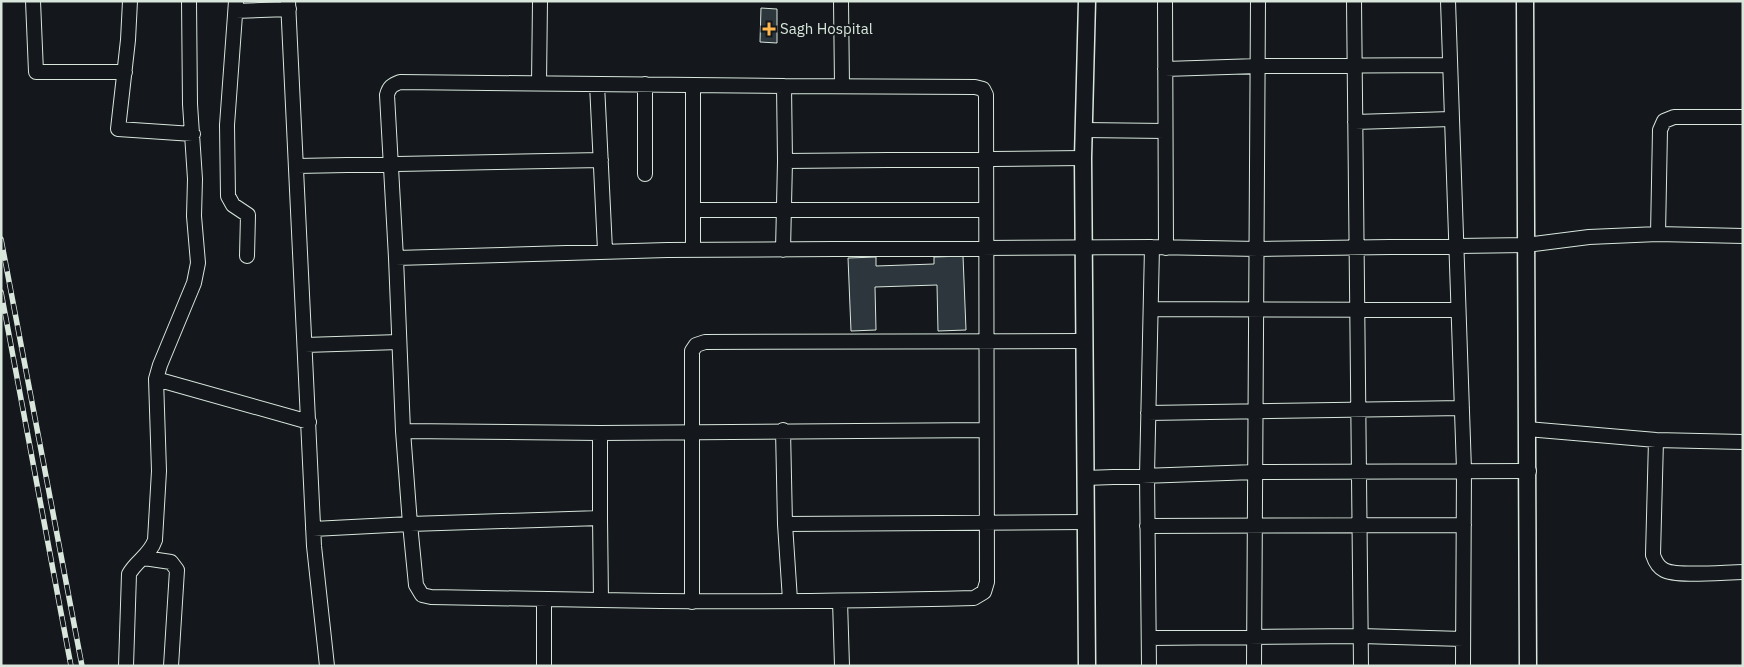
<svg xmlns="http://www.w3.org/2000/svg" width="1744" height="667" font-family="'IBM Plex Sans',sans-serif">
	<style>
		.building { fill: #2c363c; stroke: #d8e6dc }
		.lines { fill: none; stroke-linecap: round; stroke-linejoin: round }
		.minor-casing { stroke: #d8e6dc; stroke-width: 16 }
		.tertiary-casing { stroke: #d8e6dc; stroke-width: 19 }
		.minor { stroke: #14181c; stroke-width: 14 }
		.tertiary { stroke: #14181c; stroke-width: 16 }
		.rail-casing { stroke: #d8e6dc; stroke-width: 5.5 }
		.rail { stroke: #14181c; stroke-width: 4; stroke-dasharray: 11; stroke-linecap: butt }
		.poi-dot { fill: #ffb74d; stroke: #14181c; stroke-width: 2 }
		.labels { text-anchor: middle; stroke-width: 4; stroke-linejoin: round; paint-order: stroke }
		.poi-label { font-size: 15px; fill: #d8e6dc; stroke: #14181c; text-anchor: start }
	</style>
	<rect width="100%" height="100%" fill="#14181c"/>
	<path class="building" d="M761,8L777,9V43L760,42Z
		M963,256L966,330L938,331L937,285L875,287L876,330L851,331L848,258L876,257V266L934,264V257Z"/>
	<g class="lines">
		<defs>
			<path id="minor" d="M33,1L36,72H125
				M130,1L128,40L118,129L193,134
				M189,1L190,104L195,179L194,216L198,263L194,283L160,365L156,379L309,422
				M236,1L227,125L228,196L233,205L248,215L247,256
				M288,1L314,546L327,666
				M841,1L842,85
				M1165,1L1166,248
				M1354,1L1361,666
				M1448,1L1464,470L1463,666
				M236,11L289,9
				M1165,69L1258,66L1450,65
				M539,83L540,1
				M597,84L605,250
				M645,84V174
				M693,85V250
				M784,86L400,82C392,85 389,87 387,95L396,258L667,250L1152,247L1258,249L1526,245L1589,237L1658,234L1743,236
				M1355,122L1451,119
				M1084,130L1165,131
				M297,166L601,160
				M693,210H986
				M1658,234L1660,130L1664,121L1674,117H1743
				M783,250L785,161
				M396,258L403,431L600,433
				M1152,309L1457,310
				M305,345L399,342
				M1148,413L1462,408
				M1527,429L1656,440L1743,442
				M783,430L785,524
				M1656,440L1653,555C1655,561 1658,567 1664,570C1676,577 1726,572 1743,572
				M1085,478L1255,472L1529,471
				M600,518L601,600L431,597L422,595L416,585L410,524Z
				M600,518V433L986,430
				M1147,526L1464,525
				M313,529L410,524L403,431
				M144,558L171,562L177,570L171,666
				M544,600V666
				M601,600C725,603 849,601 974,598L984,592L987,582L986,95L983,89L975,87L784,86L785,161L1083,158
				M790,600L785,524L1085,522
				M840,601L842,666
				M692,602V351L696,345L705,342L1084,341
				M1149,638L1361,636L1463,639
				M126,666L129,574C136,561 150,555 155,540L159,471L156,379
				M1149,666L1147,475L1152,247
				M1254,666L1258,1"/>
			<path id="tertiary" d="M1525,1L1528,666
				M1087,666L1083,158L1087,1"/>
		</defs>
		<use href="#minor" class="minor-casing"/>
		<use href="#tertiary" class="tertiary-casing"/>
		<use href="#minor" class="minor"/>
		<use href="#tertiary" class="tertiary"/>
		<defs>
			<path id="rail" d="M1,239L82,666
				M1,292L71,666"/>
		</defs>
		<use href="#rail" class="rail-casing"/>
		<use href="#rail" class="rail"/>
	</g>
	<path class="poi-dot" d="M766.5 21.5h5v5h5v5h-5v5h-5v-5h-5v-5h5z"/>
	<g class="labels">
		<g class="poi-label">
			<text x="780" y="34">Sagh Hospital</text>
		</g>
	</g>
	<rect width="1744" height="667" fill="none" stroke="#d8e6dc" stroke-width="5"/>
</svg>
